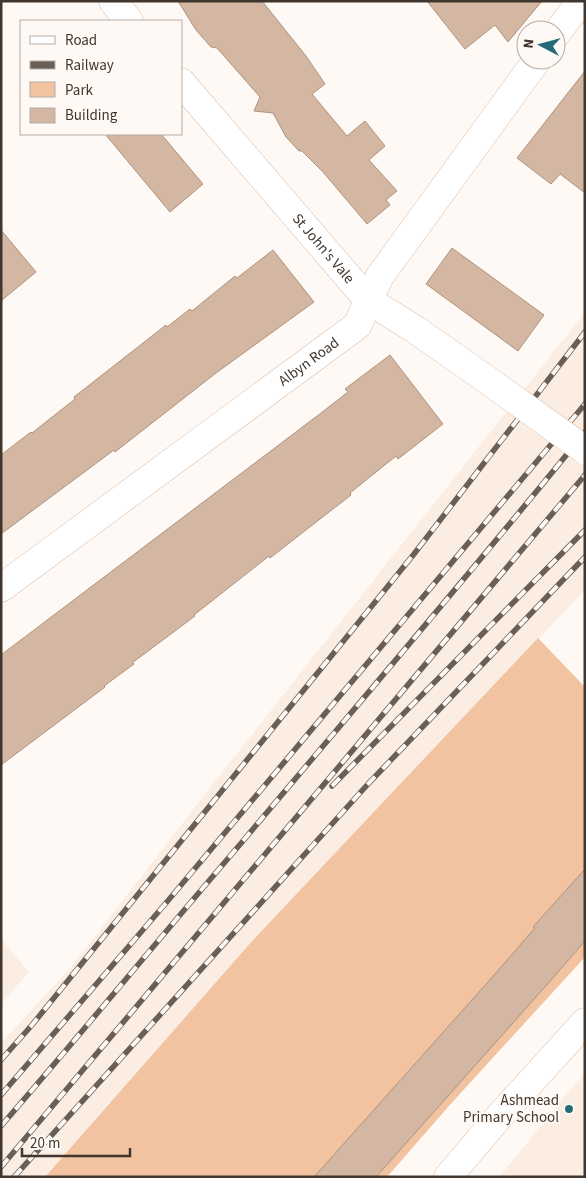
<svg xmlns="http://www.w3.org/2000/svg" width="586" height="1178" font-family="'Source Sans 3',sans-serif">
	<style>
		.built { fill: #fbede2 }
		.green { fill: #f1c3a0 }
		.building { fill: #d3b7a2; stroke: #ae937e }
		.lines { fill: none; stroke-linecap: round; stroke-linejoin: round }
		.minor-casing { stroke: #dabea9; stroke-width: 29 }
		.minor { stroke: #fff; stroke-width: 28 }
		.rail-casing { stroke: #695f57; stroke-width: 5.5 }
		.rail { stroke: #fff9f5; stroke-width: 4; stroke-dasharray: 11; stroke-linecap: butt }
		.minor-bridge-casing { stroke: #dabea9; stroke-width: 29; stroke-linecap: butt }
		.minor-bridge { stroke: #fff; stroke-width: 28 }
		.poi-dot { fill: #236c77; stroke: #fff9f5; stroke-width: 2 }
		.labels { text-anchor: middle; stroke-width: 4; stroke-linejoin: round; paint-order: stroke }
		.street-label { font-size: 15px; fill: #41362d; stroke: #fff9f5 }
		.poi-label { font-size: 15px; fill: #41362d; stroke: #fff9f5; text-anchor: end }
	</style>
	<rect width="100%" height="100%" fill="#fff9f5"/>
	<path class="built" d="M585,312V590L253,940L45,1177H1V1043L72,966L212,785Z
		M1,939L29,972L1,1004Z
		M585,1072V1177H499L526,1144Z"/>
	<path class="green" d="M538,638L585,687V957L448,1107L387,1177H45L253,940Z"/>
	<path class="building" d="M178,1H262L306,56L325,84L312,94L347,136L365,121L385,146L369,160L397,191L386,200L390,205L367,224L323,172L302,151H299L286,137L273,113L254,111L260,97L217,48L211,47L196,30Z
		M427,1H542L508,42L495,25L465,49Z
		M585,71V193L560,174L551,184L517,158Z
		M105,134H161L203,184L170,212Z
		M1,230L36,272L1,301Z
		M452,248L544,315L518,351L426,284Z
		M273,250L314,302L216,373L115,452L114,450L1,534V455L31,432L32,433L75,399L74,397L166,325L167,327L190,309L192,311L235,276L237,278Z
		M390,355L443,424L398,459L396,456L350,493L351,495L270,558L269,556L194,615L195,616L132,663L134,664L104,686L105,687L1,765V655L321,413L348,392L345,389Z
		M585,869V941L544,988L376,1177H314L488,982L535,928L533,927Z"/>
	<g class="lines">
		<defs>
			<g id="minor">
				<path d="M113,1L129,21"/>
				<path d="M556,34L581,1"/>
				<path id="s1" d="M181,82L368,300L416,330L493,384"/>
				<path id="s2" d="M1,588L358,325L368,300L380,276L537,60"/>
				<path d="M448,1177L497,1119L585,1022"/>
			</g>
		</defs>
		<use href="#minor" class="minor-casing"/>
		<use href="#minor" class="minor"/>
		<defs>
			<path id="rail" d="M332,786L585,530
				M1,1060L32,1025L414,554L585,332
				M1,1095L166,903L585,404
				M1,1126C81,1034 158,940 237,848C353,710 471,573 585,432
				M1,1167L585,475
				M14,1177L368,784L585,557"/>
		</defs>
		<use href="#rail" class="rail-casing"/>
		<use href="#rail" class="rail"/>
		<defs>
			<path id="minor-bridge" d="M493,384L585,450"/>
		</defs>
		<use href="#minor-bridge" class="minor-bridge-casing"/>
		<use href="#minor-bridge" class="minor-bridge"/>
	</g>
	<circle class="poi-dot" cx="569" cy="1109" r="5"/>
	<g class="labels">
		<g class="street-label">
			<text dy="5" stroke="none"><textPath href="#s1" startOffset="219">St John's Vale</textPath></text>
			<text dy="5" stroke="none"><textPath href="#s2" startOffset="382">Albyn Road</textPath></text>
		</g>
		<g class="poi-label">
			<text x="559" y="1105">Ashmead<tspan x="559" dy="17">Primary School</tspan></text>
		</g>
	</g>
	<rect width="586" height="1178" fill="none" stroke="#41362d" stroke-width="5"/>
	<rect x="20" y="20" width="162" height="115" fill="#fff9f5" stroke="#b3aba5"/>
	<rect x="30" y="36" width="25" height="8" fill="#ffffff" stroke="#b3aba5"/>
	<text x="65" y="45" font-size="15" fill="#41362d">Road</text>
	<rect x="30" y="61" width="25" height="8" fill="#695f57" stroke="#b3aba5"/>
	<text x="65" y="70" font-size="15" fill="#41362d">Railway</text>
	<rect x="30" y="82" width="25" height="15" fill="#f1c3a0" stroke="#b3aba5"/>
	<text x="65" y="95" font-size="15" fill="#41362d">Park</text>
	<rect x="30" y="108" width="25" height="15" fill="#d3b7a2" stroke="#b3aba5"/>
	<text x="65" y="120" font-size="15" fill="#41362d">Building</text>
	<g transform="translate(541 45) rotate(276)"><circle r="24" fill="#fff9f5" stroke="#b3aba5"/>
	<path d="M0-4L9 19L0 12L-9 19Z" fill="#236c77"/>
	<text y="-8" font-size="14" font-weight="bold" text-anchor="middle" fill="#41362d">N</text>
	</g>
	<path d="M22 1148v8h108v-8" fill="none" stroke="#41362d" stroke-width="2.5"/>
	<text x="30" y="1148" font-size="15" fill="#41362d" stroke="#fff9f5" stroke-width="4" paint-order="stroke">20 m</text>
</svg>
